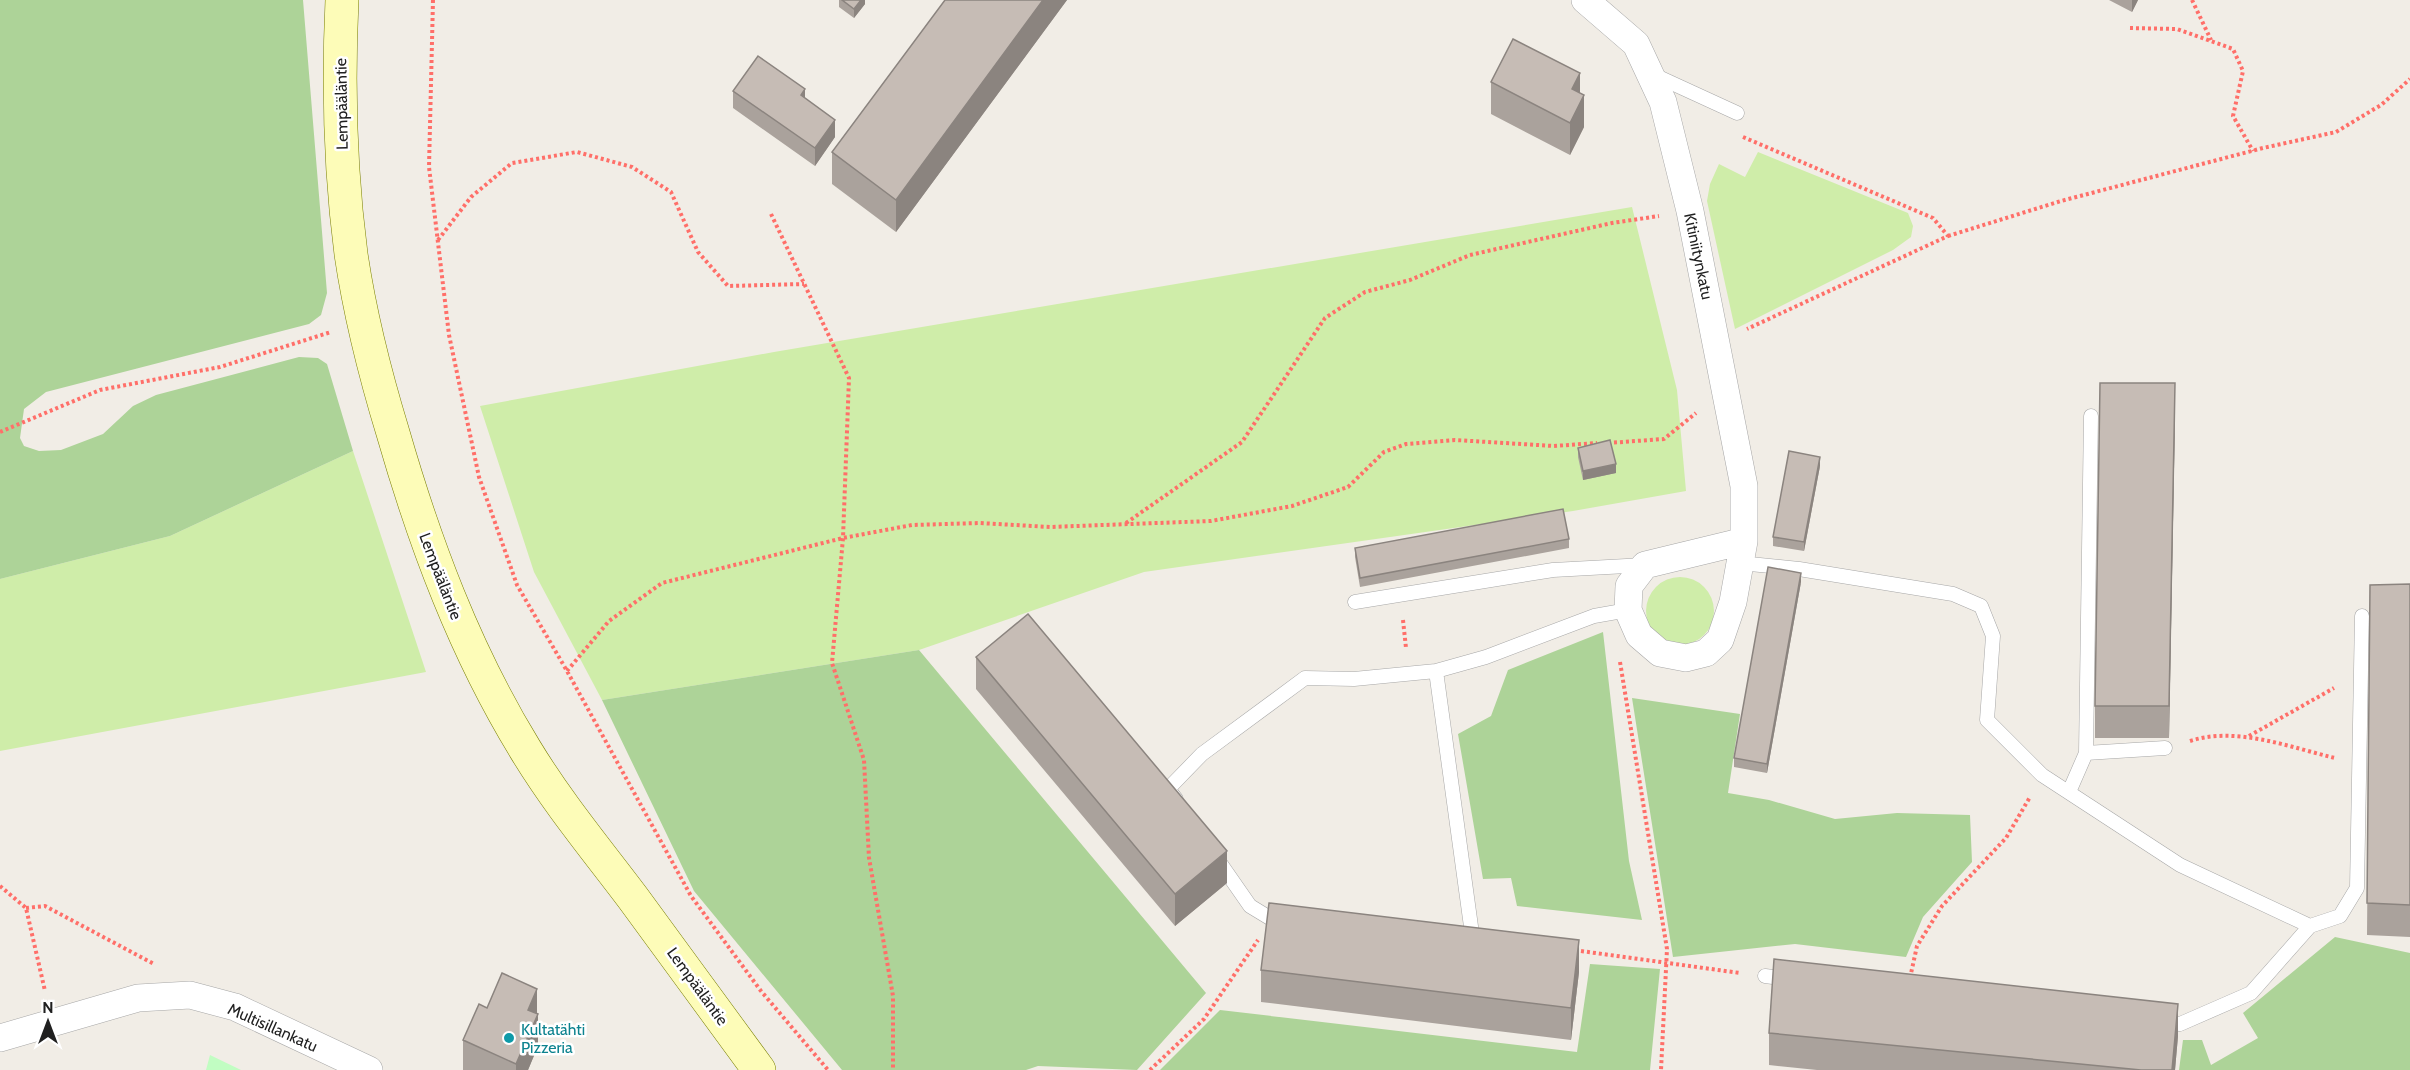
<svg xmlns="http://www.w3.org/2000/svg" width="2410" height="1070" font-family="Cabin,sans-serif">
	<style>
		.grass { fill: #cfeda9 }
		.forest { fill: #add398 }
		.park { fill: #c1fdc2 }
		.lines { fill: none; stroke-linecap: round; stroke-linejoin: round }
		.lane-casing { stroke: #a7a7a7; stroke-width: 15 }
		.street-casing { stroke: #a7a7a7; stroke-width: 28 }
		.secondary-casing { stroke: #787e00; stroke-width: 34 }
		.path { stroke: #ff6f69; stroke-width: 4; stroke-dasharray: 3 3; stroke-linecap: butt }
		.lane { stroke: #fff; stroke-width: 14 }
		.street { stroke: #fff; stroke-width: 27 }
		.secondary { stroke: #fdfcb8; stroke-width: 33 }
		.wall { fill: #aaa29c }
		.shaded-wall { fill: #8b847f }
		.building { fill: #c6bcb5; stroke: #8b847f; stroke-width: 1.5 }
		.culture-dot { fill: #0f9aa8; stroke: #fff; stroke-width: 2 }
		.labels { text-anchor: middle; stroke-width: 5; stroke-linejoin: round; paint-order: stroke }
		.street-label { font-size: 16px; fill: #202020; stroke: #fff }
		.culture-label { font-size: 16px; fill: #0d838f; stroke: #fff; text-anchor: start }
	</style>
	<rect width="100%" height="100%" fill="#f1ede6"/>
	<path class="grass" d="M1758,152L1908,213L1913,226L1911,237L1893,250L1735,329L1707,201L1710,184L1719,164L1745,177Z
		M1632,207L1677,390L1686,491L1573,511L1144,572L919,650L602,700L534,572L480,406L774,352Z
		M353,451L426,672L0,751V579L170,536Z
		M1646 611a34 34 0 1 1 68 0a34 34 0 1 1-68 0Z"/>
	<path class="forest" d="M0,0H303L327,293L321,315L309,324L46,392L24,409L20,438L24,446L39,451L61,450L103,434L133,406L156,395L299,357L318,358L327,364L353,451L170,536L0,579Z
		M1603,632L1629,861L1642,920L1517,906L1511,878L1483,879L1458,734L1491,716L1508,670Z
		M919,650L1206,993L1137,1070L1038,1066L1026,1070H842L694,891L602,700Z
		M1632,698L1740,714L1728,793L1769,800L1835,819L1897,813L1970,815L1972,862L1923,917L1906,957L1795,944L1673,957Z
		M2335,937L2410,953V1070H2179L2183,1040H2202L2211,1065L2258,1038L2243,1013Z
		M1590,964L1660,969L1650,1070H1160L1220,1010L1577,1052Z"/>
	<path class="park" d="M210,1055L241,1070H206Z"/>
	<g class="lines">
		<defs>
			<path id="lane" d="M1652,74L1737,113
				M1740,563L1799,569L1953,594L1981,606L1993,636L1987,720L2042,775L2180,865L2310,926L2340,916L2357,888L2362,616
				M1355,602L1553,570L1645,565
				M1436,671L1473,941
				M2086,753L2165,748
				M2069,792L2086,753L2091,416
				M1176,799L1168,789L1202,754L1305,678L1354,679L1436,671L1486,657L1594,616L1628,610
				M1218,860L1250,906L1278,923L1283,924
				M1765,976L1789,979
				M2159,1021L2180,1024L2251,993L2310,926"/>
			<path id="street" d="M1585,0L1636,44L1663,102L1690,211L1744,486V541L1733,602L1720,640L1706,653L1686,658L1660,653L1639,635L1628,610L1629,586L1645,565L1744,541
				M0,1038L138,998L190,995L235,1007L369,1070"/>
			<path id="secondary" d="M342,0C338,85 340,170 351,254C360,315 375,374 393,433C425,544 465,651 525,749C557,802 596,849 633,898C675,955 717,1013 759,1070"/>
		</defs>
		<use href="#lane" class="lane-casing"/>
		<use href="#street" class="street-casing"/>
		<use href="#secondary" class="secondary-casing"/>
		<path class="path" d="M433,0L429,167L449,335L479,477L517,585L567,671L691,896L761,991L828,1070
			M2192,0L2211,40
			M2130,28L2177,29L2233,49L2243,71L2233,116L2253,151
			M1743,137L1933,218L1948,236L1747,329
			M771,214L849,378L843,538L832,663L864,760L869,858L893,996V1070
			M1948,236L2061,201L2263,148L2336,132L2381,105L2410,79
			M438,240L471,197L512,163L577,152L632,167L671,192L698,252L728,286L804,284
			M0,432L100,390L220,367L331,332
			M1608,443L1664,439L1696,413
			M1126,523L1242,442L1325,318L1365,292L1410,280L1470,255L1612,223L1659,216
			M1403,620L1406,648
			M1620,662L1667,949L1661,1070
			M567,671L609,621L662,583L843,538L912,525L980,523L1050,527L1211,521L1292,506L1348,487L1384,452L1406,444L1455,440L1554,446L1597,443
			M2249,736L2334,688
			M2190,741C2236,726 2289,747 2335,758
			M0,886L26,908L45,991
			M26,908L45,906L154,964
			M1581,951L1740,973
			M1910,978L1917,946L1942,906L2006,838L2030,797
			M1150,1070L1204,1019L1258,940"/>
		<use href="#lane" class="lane"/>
		<use href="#street" class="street"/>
		<use href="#secondary" class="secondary"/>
	</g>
	<path class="wall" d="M839,0H865V4L854,18L839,7Z
		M945,0H1067L896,232L832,184V152Z
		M2109,0H2138L2132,12Z
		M1491,82L1580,93L1584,127L1570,155L1491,114Z
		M733,91L805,99L835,137L815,166L733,108Z
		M2175,415L2169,738H2095V706Z
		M1578,448L1616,473L1583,480L1578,457Z
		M1820,466L1804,551L1773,546V537Z
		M1569,539V548L1360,587L1355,557V548Z
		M1801,582L1767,773L1734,767V758Z
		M2410,584V937L2367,935L2370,585Z
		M976,657L1227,883L1175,926L976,689Z
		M1261,970L1579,972L1571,1040L1261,1002Z
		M487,1008L537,1013L538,1046L528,1070H463V1040Z
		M1769,1033L2178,1036L2175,1070H1817L1769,1065Z"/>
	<path class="shaded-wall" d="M861,0H865V4L854,18V9Z
		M1043,0H1067L896,232V200Z
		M2132,0H2138L2132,12Z
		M1580,73V103L1584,95V127L1570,155V123L1572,89Z
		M805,89V106L801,95Z
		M835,120V137L815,166V148Z
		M2175,383V415L2169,738V706Z
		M1820,457V466L1804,551V542Z
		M1616,464V473L1583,480V471Z
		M1801,573V582L1767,773V764Z
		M1227,851V883L1175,926V894Z
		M1579,940V972L1571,1040V1008Z
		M537,989V1017L538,1014V1046L528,1070H516V1064L528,1010Z
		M2178,1004V1036L2175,1070H2172Z"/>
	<path class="building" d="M842,0H861L854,9Z
		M945,0H1043L896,200L832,152Z
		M1513,39L1580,73L1572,89L1584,95L1570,123L1491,82Z
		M758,56L805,89L801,95L835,120L815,148L733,91Z
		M2100,383H2175L2169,706H2095Z
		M1610,440L1616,464L1583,471L1578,448Z
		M1789,451L1820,457L1804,542L1773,537Z
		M1563,509L1569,539L1360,578L1355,548Z
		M1768,567L1801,573L1767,764L1734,758Z
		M2410,584V905L2367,903L2370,585Z
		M1028,614L1227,851L1175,894L976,657Z
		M1269,903L1579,940L1571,1008L1261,970Z
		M1774,959L2178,1004L2172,1070H2141L1769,1033Z
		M502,973L537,989L528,1010L538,1014L516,1064L463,1040L479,1004L487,1008Z"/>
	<circle class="culture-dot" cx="509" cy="1038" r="6"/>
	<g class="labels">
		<g class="street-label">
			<text transform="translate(341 104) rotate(-91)" y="6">Lempääläntie</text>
			<text transform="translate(1699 256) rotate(78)" y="6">Kitiniitynkatu</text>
			<text transform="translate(441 576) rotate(69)" y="6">Lempääläntie</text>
			<text transform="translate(698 986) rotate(54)" y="6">Lempääläntie</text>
			<text transform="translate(273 1027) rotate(24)" y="6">Multisillankatu</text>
		</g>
		<g class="culture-label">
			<text x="521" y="1035">Kultatähti<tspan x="521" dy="18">Pizzeria</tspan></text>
		</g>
	</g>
	<g transform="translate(48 1022)" stroke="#ffffff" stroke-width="4.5" paint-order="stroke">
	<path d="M0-4.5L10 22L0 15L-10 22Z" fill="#202020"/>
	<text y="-9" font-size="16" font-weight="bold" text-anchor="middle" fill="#202020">N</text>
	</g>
</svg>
